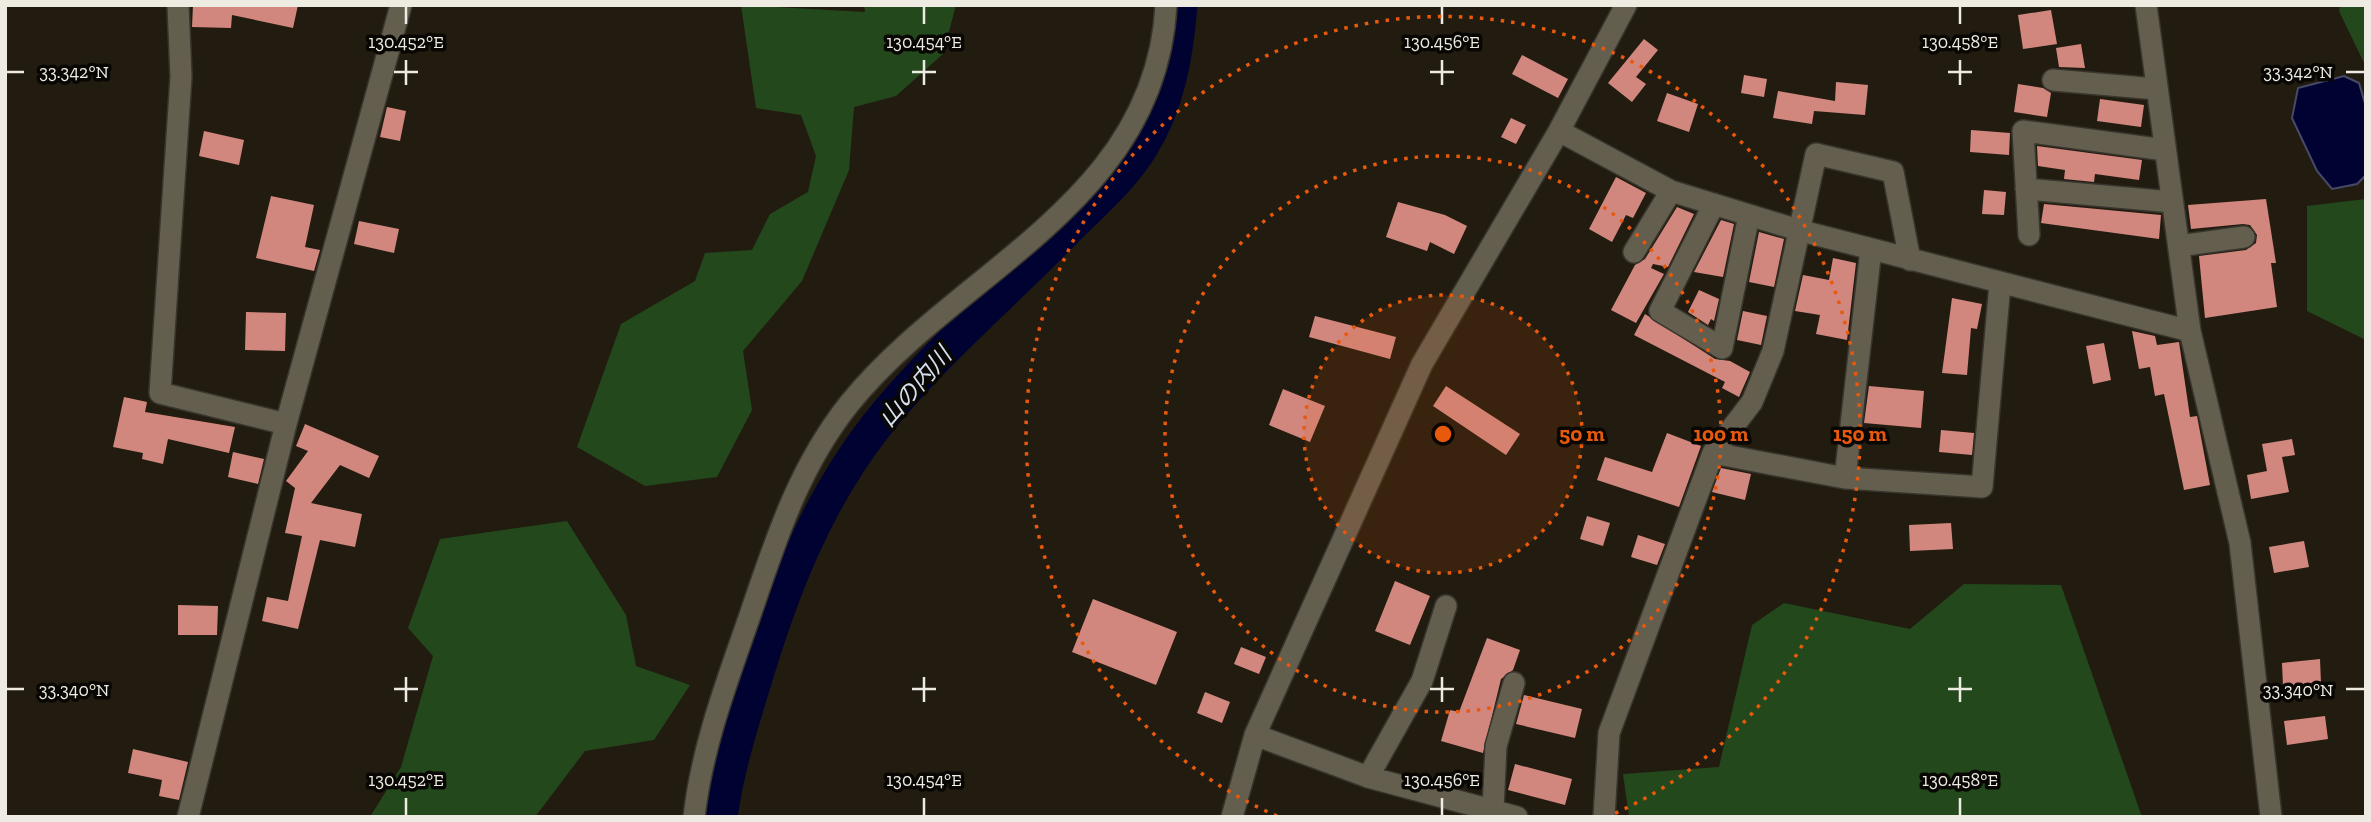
<svg xmlns="http://www.w3.org/2000/svg" width="2371" height="822" font-family="'Zilla Slab','Noto Sans JP',serif">
	<style>
		.green { fill: #23481c }
		.water { fill: #000332; stroke: #474967; stroke-width: 2 }
		.lines { fill: none; stroke-linecap: round; stroke-linejoin: round }
		.river { stroke: #000332; stroke-width: 33 }
		.building { fill: #d2877e }
		.minor-casing { stroke: #38352d; stroke-width: 24 }
		.minor { stroke: #645e4f; stroke-width: 21 }
		.ticks { fill: none; stroke: #eeebe2; stroke-width: 2.5 }
		.ring { fill: none; stroke: #e8590c; stroke-width: 3.5; stroke-dasharray: 3.5 7 }
		.labels { text-anchor: middle; stroke-width: 7; stroke-linejoin: round; paint-order: stroke }
		.water-label { font-size: 24px; font-style: italic; fill: #d5dfef; stroke: #090703 }
		.ticks-label { font-size: 18px; text-anchor: middle; fill: #eeebe2; stroke: #090703; stroke-width: 7; stroke-linejoin: round; paint-order: stroke }
		.centre { fill: #e8590c; stroke: #090703; stroke-width: 3.5 }
		.ring-label { font-size: 21px; text-anchor: middle; font-weight: bold; fill: #e8590c; stroke: #090703; stroke-width: 7; stroke-linejoin: round; paint-order: stroke }
	</style>
	<rect width="100%" height="100%" fill="#221c10"/>
	<path class="green" d="M741,5L865,12L864,5H956L943,54L896,96L854,107L849,170L802,281L743,351L752,410L717,477L645,486L577,447L621,324L695,281L705,253L752,250L770,214L808,192L816,156L801,115L756,108Z
		M2340,5H2366V67L2339,11Z
		M2366,199V340L2307,311V206Z
		M567,521L626,615L636,666L690,685L654,740L585,751L535,817H370L401,767L433,656L408,628L440,539Z
		M1964,584L2061,585L2142,817H1629L1623,774L1719,767L1752,625L1784,603L1910,629Z"/>
	<path class="water" d="M2344,76L2359,83L2366,107V175L2357,184L2332,189L2317,171L2292,118L2298,88Z"/>
	<g class="lines">
		<path class="river" d="M721,817C727,773 740,730 753,688C781,594 815,504 876,426C932,355 1004,295 1068,229C1093,204 1124,177 1142,147C1169,103 1177,55 1181,5"/>
	</g>
	<path class="building" d="M193,5H298L293,28L232,15L231,28L192,27Z
		M2051,10L2057,44L2023,49L2018,15Z
		M1644,39L1658,50L1636,77L1646,84L1632,102L1608,83Z
		M2081,44L2085,68L2059,67L2056,48Z
		M1522,55L1568,79L1558,98L1512,74Z
		M1744,75L1767,79L1764,97L1741,93Z
		M1836,82L1868,85L1865,115L1814,111L1812,124L1773,118L1778,91L1835,101Z
		M2018,84L2043,88L2051,93L2047,117L2014,112Z
		M1667,93L1698,104L1689,132L1657,121Z
		M2100,99L2144,105L2141,127L2097,121Z
		M387,107L406,111L400,141L380,137Z
		M1511,118L1526,125L1516,144L1501,137Z
		M1971,130L2010,133L2009,155L1970,152Z
		M204,131L244,140L239,165L199,156Z
		M2037,146L2142,160L2139,180L2095,174L2094,182L2064,179L2065,170L2038,166Z
		M1616,177L1646,193L1633,218L1626,215L1612,242L1589,229Z
		M1984,190L2006,192L2004,215L1982,214Z
		M271,196L314,205L305,247L320,250L314,271L256,258Z
		M2266,199L2276,263H2271L2277,307L2205,318L2199,256L2246,250L2256,243L2257,235L2250,225L2243,224L2191,229L2188,205Z
		M1398,202L1445,215L1467,226L1454,254L1430,242L1427,251L1386,237Z
		M2044,204L2161,215L2159,239L2041,223Z
		M1677,207L1694,214L1668,267L1653,264L1651,268L1664,274L1636,323L1611,310L1635,265L1645,259Z
		M1721,220L1734,224L1723,277L1694,272Z
		M359,221L399,229L394,253L354,244Z
		M1759,232L1784,239L1774,287L1749,282Z
		M1833,258L1856,263L1847,340L1816,334L1820,315L1795,311L1803,275L1829,280Z
		M1699,290L1719,299L1714,321L1711,319L1708,325L1688,312Z
		M1952,298L1982,304L1977,329L1971,328L1967,375L1942,373Z
		M1743,311L1767,316L1761,345L1737,340Z
		M246,312L286,313L285,351L245,350Z
		M1645,314L1715,359L1730,361L1750,372L1739,397L1722,388L1725,382L1634,335Z
		M1315,316L1396,337L1390,359L1309,337Z
		M2132,331L2155,336L2157,345L2179,342L2190,417L2197,416L2210,485L2184,490L2164,394L2155,396L2150,367L2139,369Z
		M2104,343L2111,380L2093,384L2086,346Z
		M1446,386L1520,434L1506,455L1433,406Z
		M1869,386L1924,391L1921,428L1864,423Z
		M1283,389L1325,406L1310,442L1269,425Z
		M124,397L147,402L145,412L235,427L229,453L168,439L163,464L142,459L143,453L113,447Z
		M305,424L379,456L369,478L340,465L311,503L362,514L355,547L320,540L298,629L262,621L267,597L288,601L302,536L285,533L295,488L286,481L308,451L296,446Z
		M1941,430L1974,433L1972,455L1939,452Z
		M1667,433L1701,446L1679,507L1597,480L1605,457L1652,472Z
		M2292,439L2295,455L2282,457L2289,492L2251,499L2247,475L2267,471L2262,444Z
		M233,452L264,459L258,484L228,477Z
		M1721,468L1751,474L1745,500L1712,492Z
		M1587,516L1610,523L1603,546L1580,539Z
		M1951,523L1953,549L1910,551L1909,525Z
		M1638,535L1665,544L1657,565L1631,557Z
		M2304,541L2309,567L2274,573L2269,547Z
		M1395,581L1430,596L1410,645L1375,631Z
		M1093,599L1177,632L1156,685L1072,652Z
		M178,605L218,606L217,635H178Z
		M1487,638L1520,650L1513,670L1501,679L1483,753L1441,741L1450,710L1459,712Z
		M1241,647L1266,657L1259,674L1234,664Z
		M2320,659L2321,684L2283,687L2282,663Z
		M1205,692L1230,702L1222,723L1197,713Z
		M1524,695L1582,709L1575,738L1516,724Z
		M2325,716L2328,739L2287,745L2284,721Z
		M133,749L188,762L179,800L159,796L162,780L128,773Z
		M1515,764L1572,779L1565,805L1508,790Z"/>
	<g class="lines">
		<defs>
			<path id="minor" d="M178,5L181,77L160,393L286,424
				M2146,5L2190,331L2240,543L2271,817
				M2053,80L2156,89
				M1559,131L1671,191L1798,230L2190,331
				M2026,189L2172,202
				M1714,204L1660,311L1722,348L1749,215
				M2029,235L2023,131L2165,150
				M2179,246L2244,237
				M1634,252L1671,191
				M1713,453L1845,478L1982,487L2000,284
				M1845,478L1871,249
				M1255,735L1368,777L1517,817
				M1368,777L1422,681L1446,606
				M1493,810L1496,746L1514,683
				M188,817L286,424L401,5
				M694,817C702,747 726,684 749,618C775,542 798,468 849,404C957,270 1156,203 1166,5
				M1232,817L1255,735L1422,364L1559,131L1626,5
				M1604,817L1609,733L1713,453L1752,402L1773,351L1816,154L1893,172L1910,260"/>
		</defs>
		<use href="#minor" class="minor-casing"/>
		<use href="#minor" class="minor"/>
	</g>
	<path class="ticks" d="M406,7V24M924,7V24M1442,7V24M1960,7V24M406,60V85M924,60V85M1442,60V85M1960,60V85M7,72H24M394,72H418M912,72H936M1430,72H1454M1948,72H1972M2346,72H2364M406,677V702M924,677V702M1442,677V702M1960,677V702M7,689H24M394,689H418M912,689H936M1430,689H1454M1948,689H1972M2346,689H2364M406,798V815M924,798V815M1442,798V815M1960,798V815"/>
	<circle cx="1443" cy="434" r="139" fill="#e8590c" fill-opacity=".12"/>
	<g class="ring">
		<circle cx="1443" cy="434" r="139"/>
		<circle cx="1443" cy="434" r="278"/>
		<path d="M1277 816A417 417 0 1 1 1609 816"/>
	</g>
	<g class="labels">
		<g class="water-label">
			<text transform="translate(915 387) rotate(-49)" y="8">山の内川</text>
		</g>
	</g>
	<g class="ticks-label">
		<text x="406" y="48">130.452°E</text>
		<text x="924" y="48">130.454°E</text>
		<text x="1442" y="48">130.456°E</text>
		<text x="1960" y="48">130.458°E</text>
		<text x="74" y="78">33.342°N</text>
		<text x="2298" y="78">33.342°N</text>
		<text x="74" y="696">33.340°N</text>
		<text x="2298" y="696">33.340°N</text>
		<text x="406" y="786">130.452°E</text>
		<text x="924" y="786">130.454°E</text>
		<text x="1442" y="786">130.456°E</text>
		<text x="1960" y="786">130.458°E</text>
	</g>
	<circle cx="1443" cy="434" r="10" class="centre"/>
	<g class="ring-label">
		<text x="1582" y="441">50 m</text>
		<text x="1721" y="441">100 m</text>
		<text x="1860" y="441">150 m</text>
	</g>
	<rect width="2371" height="822" fill="none" stroke="#eeebe2" stroke-width="14"/>
</svg>
